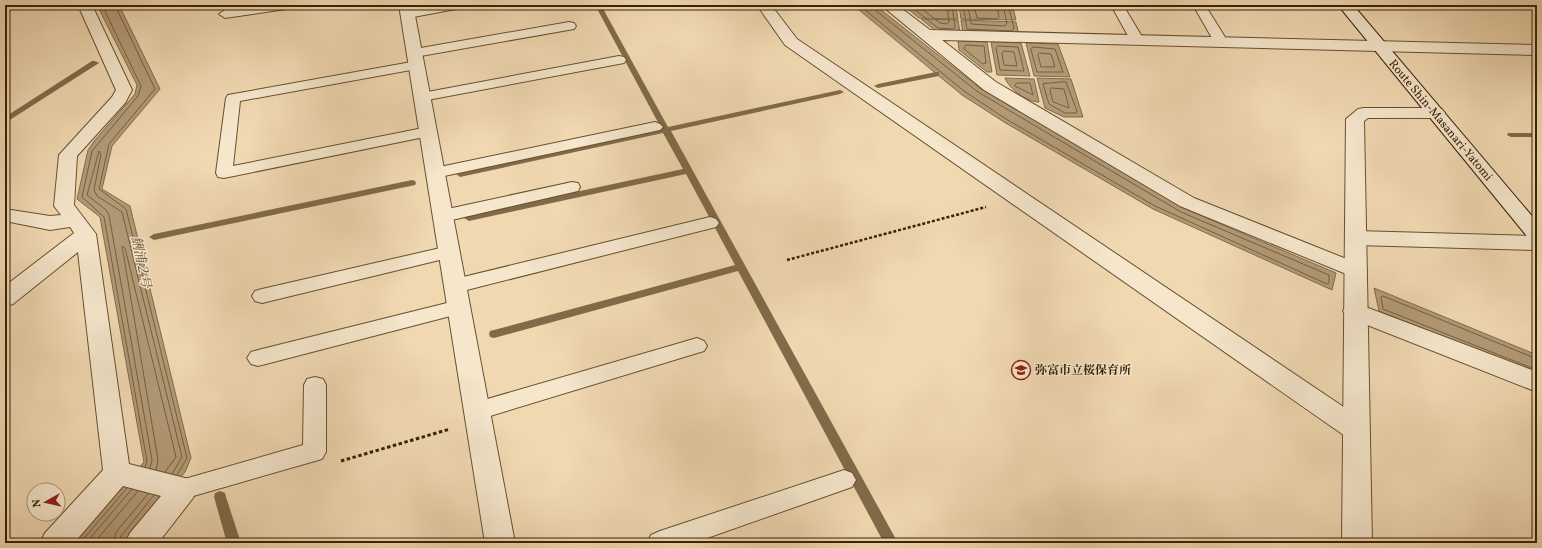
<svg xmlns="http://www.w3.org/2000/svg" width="1542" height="548" font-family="Vollkorn,'Noto Serif JP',serif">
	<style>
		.water { fill: #b29a77; stroke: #826a49 }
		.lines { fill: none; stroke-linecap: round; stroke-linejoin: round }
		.shore { stroke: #765e3e; stroke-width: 1 }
		.stream { fill: #826a49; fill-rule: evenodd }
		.service-casing { stroke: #675030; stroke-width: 2 }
		.minor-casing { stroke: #675030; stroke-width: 2 }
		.tertiary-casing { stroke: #675030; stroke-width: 2 }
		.secondary-casing { stroke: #392205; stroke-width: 2 }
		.path-far1 { stroke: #392205; stroke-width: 2.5; stroke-dasharray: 3 2; stroke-linecap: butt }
		.path { stroke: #392205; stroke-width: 3; stroke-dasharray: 3.5 2.5; stroke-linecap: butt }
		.service { fill: #f5e6cc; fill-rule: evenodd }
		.minor { fill: #f5e6cc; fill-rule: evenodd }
		.tertiary { fill: #f5e6cc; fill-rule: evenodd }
		.secondary { fill: #f5e6cc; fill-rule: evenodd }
		.labels { text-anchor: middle; stroke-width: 3; stroke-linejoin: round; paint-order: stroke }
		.street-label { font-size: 12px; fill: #392205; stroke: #f5e6cc }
		.poi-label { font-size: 12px; font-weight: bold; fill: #392205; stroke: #f5e6cc; text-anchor: start }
		.water-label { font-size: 13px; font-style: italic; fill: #634c2d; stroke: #f5e6cc }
	</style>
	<rect width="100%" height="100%" fill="#f0d8b1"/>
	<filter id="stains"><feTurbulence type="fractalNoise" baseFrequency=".005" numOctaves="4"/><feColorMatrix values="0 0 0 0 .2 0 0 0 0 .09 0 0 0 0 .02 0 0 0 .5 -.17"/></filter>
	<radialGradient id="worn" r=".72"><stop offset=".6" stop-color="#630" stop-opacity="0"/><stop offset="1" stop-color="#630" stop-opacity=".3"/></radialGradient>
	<path class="water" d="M97,5H119L160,89L112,146L102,189L130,206L191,458L185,472L127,543H74L144,462L100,217L77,199L88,150L95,140L135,94L137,85Z
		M853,5H875L981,89L1183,208L1336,273L1332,290L1153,209L1004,122L962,95Z
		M903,5L956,6L958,19L919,18Z
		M959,6L1013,8L1016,20L961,19Z
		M921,19L958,20L960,33L937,32Z
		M961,20L1016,22L1019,35L963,33Z
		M958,41L987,42L992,72H987L959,50Z
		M991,42L1021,43L1030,76L997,75Z
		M1026,43L1058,44L1070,77L1034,76Z
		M1005,78L1034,79L1039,102C1027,102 1009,89 1005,78Z
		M1037,78L1071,79L1083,117H1064L1045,108Z
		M1374,288L1537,355V374L1379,311Z"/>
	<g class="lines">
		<path class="shore" d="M102,5L141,86L138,96L92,151L82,197L104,217L147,461L145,467
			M115,5L155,89L109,144L99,189L126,209L187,458L177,475
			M859,5L964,91L1006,119L1155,206L1327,284L1329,283V275L1181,212L978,92L875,10L873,5
			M909,5L938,28L953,29L955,27L952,5
			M917,5L940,23L947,24L949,22L947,5
			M963,5L967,29L1012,31L1014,28L1008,5
			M968,5L971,24L1005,26L1007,23L1003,5
			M974,5L977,18L997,19L999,17L997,5
			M966,45L984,46L986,63L983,64L964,49Z
			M998,46L1018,47L1024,71L1000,70L996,48Z
			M1033,47L1055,49L1063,72H1037L1031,50Z
			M1004,51L1014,52L1017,66L1004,65L1002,54Z
			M1040,53L1051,54L1055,67H1041L1038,55Z
			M1066,82L1077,111L1076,113H1065L1049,104L1043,84Z
			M1017,83H1030L1033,95L1015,86Z
			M1052,88L1064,89L1069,108L1053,102L1050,90Z
			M1537,359L1383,296L1381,297L1383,309L1537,370
			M150,468L152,460L109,215L106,210L87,195L99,151L101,154L94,190L97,196L122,212L182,457L172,474
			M156,470L158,460L122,246L125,248L176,457L165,472
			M80,543L127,488
			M86,543L132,489
			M94,543L138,491
			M113,543L116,532L148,494
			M119,543L121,536L154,495"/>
		<path class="stream" d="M595,5H601L668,127L840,90L844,92L840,94L671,131L898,543H884L738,271L494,338L490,337L489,334L490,331L494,330L735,265L686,174L469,221L464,218L469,215L683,169L663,133L460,177L456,174L460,171L661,128Z
			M92,61H95L99,63L5,123V117Z
			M936,72H939V76L878,88L874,86L878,84Z
			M1508,133H1537V137H1511L1507,135Z
			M412,180L415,181L416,183L415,185L154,240L149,237L154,234Z
			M220,491L225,493L226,497L241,543H227L214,497L215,493Z"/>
		<defs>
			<path id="service" d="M260,5H292L286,9L225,18L219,14L225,10Z
				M436,5H462L456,9L408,18L402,14L403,11Z
				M1111,5H1123L1144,40L1142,43H1132Z
				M1193,5H1205L1228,42L1226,45H1216Z
				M569,22L574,23L576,26L574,29L415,57L410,56L408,53L410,50L415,49Z
				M619,56L624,57L626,60L624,63L422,101L417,100L415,97L417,94L422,93Z
				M417,61L422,62L424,65L422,68L240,101L233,166L428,127L434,129L436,132L434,135L224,178L218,177L216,173L226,98L228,95Z
				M655,122L660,124L663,127L660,130L435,178L429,177L427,173L429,169L435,168Z
				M572,182L578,183L580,187L578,191L443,222L437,220L434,216L437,212L443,210Z
				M710,217L716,219L719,223L716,227L455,293L448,291L445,286L448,281L455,279Z
				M449,246L456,248L458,252L456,256L262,303L255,301L252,296L255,291L262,289Z
				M459,300L466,302L469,307L466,312L258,366L251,364L247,358L251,352L258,350Z
				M697,338L704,341L707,346L704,351L477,420L469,417L466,411L469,405L477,402Z
				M315,377L323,379L326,385V452L322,459L183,499L174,496L171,489L174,482L303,445L304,385L307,379Z
				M844,470L852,473L856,480L852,487L693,543H647L651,535L660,531Z"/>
			<path id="minor" d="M5,5H15L13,8L5,10Z
				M78,5H92L132,90L125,103L77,156L74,205L96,234L129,464L193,480L197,489L193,498L158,543H125L130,533L161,496L123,486L74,543H40L45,533L103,470L78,252L13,304L5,306V286L74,233L70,227L50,230L5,221V209L50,216L61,215L54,206L59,155L112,97L116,90Z
				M399,5H413L515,543H485Z
				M757,5H771L797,39L1363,420L1367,428L1363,436L1354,439L1345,436L785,45Z
				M881,5H897L930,30L1537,45V55L942,40L996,82L1194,198L1364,266L1367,271L1364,276L1356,278L1180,206L984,90Z
				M1356,231L1537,236V250L1356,245L1349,243L1345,238L1349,233Z
				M1355,303L1537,372V392L1347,317L1343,311L1347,305Z"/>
			<path id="tertiary" d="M1364,108H1436L1442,109L1445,113L1442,117L1436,118H1368L1364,121L1372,543H1342L1346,119L1358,109Z"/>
			<path id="secondary" d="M1338,5H1353L1537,222V242L1530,240Z"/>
		</defs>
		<use href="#service" class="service-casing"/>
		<use href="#minor" class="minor-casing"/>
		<use href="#tertiary" class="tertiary-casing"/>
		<use href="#secondary" class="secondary-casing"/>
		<path class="path-far1" d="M787,260L986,207"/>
		<path class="path" d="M341,461L450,429
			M1314,543L1325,539"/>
		<use href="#service" class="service"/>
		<use href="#minor" class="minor"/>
		<use href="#tertiary" class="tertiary"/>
		<use href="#secondary" class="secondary"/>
	</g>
	<defs>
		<symbol id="school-ring" viewBox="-11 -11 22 22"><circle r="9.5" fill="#f5e6cc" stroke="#8f2418" stroke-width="1.5"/><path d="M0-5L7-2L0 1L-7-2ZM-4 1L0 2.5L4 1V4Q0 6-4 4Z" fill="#8f2418"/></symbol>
	</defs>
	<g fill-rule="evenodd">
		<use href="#school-ring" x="1010" y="359" width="22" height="22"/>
	</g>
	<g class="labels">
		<g class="street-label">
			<text transform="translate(1441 120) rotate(50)" y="4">Route Shin-Masanari-Yatomi</text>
		</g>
		<g class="poi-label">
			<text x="1035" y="374">弥富市立桜保育所</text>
		</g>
		<g class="water-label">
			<text transform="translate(142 262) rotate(78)" y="5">鯏浦２号</text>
		</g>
	</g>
	<rect width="1542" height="548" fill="none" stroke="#f0d8b1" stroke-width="20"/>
	<rect x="6" y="6" width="1530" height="536" fill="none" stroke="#392205" stroke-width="2"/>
	<rect x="10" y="10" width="1522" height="528" fill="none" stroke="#392205"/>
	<g transform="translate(46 502) rotate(262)"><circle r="19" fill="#f5e6cc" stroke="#aa987c"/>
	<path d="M0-3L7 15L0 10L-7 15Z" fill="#8f2418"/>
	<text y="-6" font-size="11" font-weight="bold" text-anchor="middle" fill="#392205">N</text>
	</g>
	<rect width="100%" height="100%" filter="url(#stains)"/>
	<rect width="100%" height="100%" fill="url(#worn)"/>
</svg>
